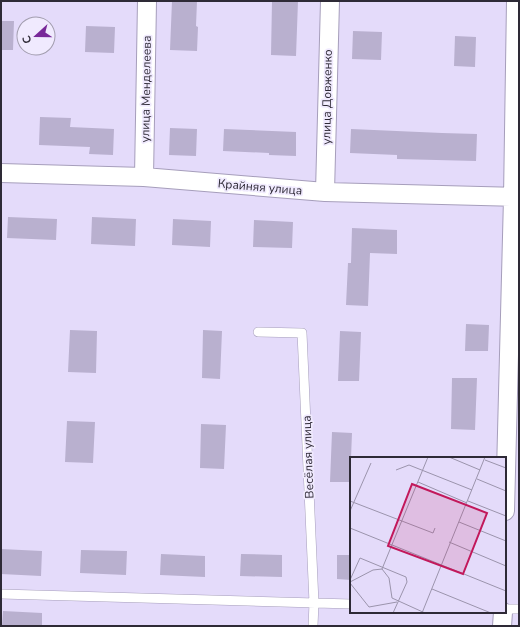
<svg xmlns="http://www.w3.org/2000/svg" width="520" height="627" font-family="'Nunito Sans',sans-serif">
	<style>
		.building { fill: #b9b0cf }
		.lines { fill: none; stroke-linecap: round; stroke-linejoin: round }
		.lane-casing { stroke: #a69ebb; stroke-width: 10 }
		.street-casing { stroke: #a69ebb; stroke-width: 20 }
		.lane { stroke: #fff; stroke-width: 9 }
		.street { stroke: #fff; stroke-width: 18 }
		.labels { text-anchor: middle; stroke-width: 3.5; stroke-linejoin: round; paint-order: stroke }
		.street-label { font-size: 12px; fill: #2e2a36; stroke: #f0eafe }
		.inset-road { fill: none; stroke: #9b94ac; stroke-width: 1 }
		.view { fill: #c2185b; fill-opacity: 0.15; stroke: #c2185b; stroke-width: 2 }
		.inset-edge { fill: none; stroke: #2e2a36; stroke-width: 2 }
	</style>
	<rect width="100%" height="100%" fill="#e4dbfa"/>
	<path class="building" d="M172,1H197L196,26L198,27L197,51L170,50Z
		M272,1H298L296,56L271,55Z
		M1,21H14L13,50H1Z
		M86,26L115,27L114,53L85,52Z
		M353,31L382,32L381,60L352,59Z
		M455,36L476,37L475,67L454,66Z
		M40,117L71,118L70,127L114,129L113,155L89,154L90,147L39,145Z
		M170,128L197,129L196,156L169,155Z
		M224,129L296,132V156L269,155V153L223,151Z
		M351,129L442,133L477,134L476,161L397,159V155L350,153Z
		M8,217L57,219L56,240L7,238Z
		M92,217L136,219L135,246L91,244Z
		M173,219L211,221L210,247L172,245Z
		M254,220L293,222L292,248L253,247Z
		M352,228L397,230V254L370,253L368,306L346,305L348,263H351Z
		M466,324L489,325L488,351H465Z
		M70,330L97,331L96,373L68,372Z
		M203,330L222,331L220,379L202,378Z
		M340,331L361,332L359,381H338Z
		M452,378H477L475,430L451,429Z
		M67,421L95,422L93,463L65,462Z
		M201,424L226,425L224,469L200,468Z
		M332,432L352,433L350,482H330Z
		M1,549L42,551L41,576L1,574Z
		M81,550L127,551L126,575L80,573Z
		M161,554L205,556V577L160,575Z
		M241,554L282,555V577L240,576Z
		M337,555H351V580L337,579Z
		M3,611L42,613V626H2Z"/>
	<g class="lines">
		<defs>
			<path id="lane" d="M258,332L302,333L314,603L313,626
				M1,594L351,604
				M505,609H519"/>
			<path id="street" d="M1,173L144,177L325,192L519,197
				M144,177L147,1
				M325,192L330,1
				M505,511L513,198L516,1
				M502,626L503,612"/>
		</defs>
		<use href="#lane" class="lane-casing"/>
		<use href="#street" class="street-casing"/>
		<use href="#lane" class="lane"/>
		<use href="#street" class="street"/>
	</g>
	<g class="labels">
		<g class="street-label">
			<text transform="translate(146 89) rotate(-89)" y="4">улица Менделеева</text>
			<text transform="translate(327 97) rotate(-89)" y="4">улица Довженко</text>
			<text transform="translate(260 187) rotate(5)" y="4">Крайняя улица</text>
			<text transform="translate(308 457) rotate(-92)" y="4">Весёлая улица</text>
		</g>
	</g>
	<g transform="translate(350 457)">
		<rect width="156" height="156" fill="#e4dbfa"/>
		<path class="inset-road" d="M99,0L130,13M135,3L156,11M46,13L59,8L122,33M127,22L156,34M68,25L117,46M0,44L83,76L85,71M118,44L156,59M0,54L21,6M109,65L156,84M0,71L156,134M99,85L156,109M32,112L78,0M0,123L10,101L56,120L57,125L43,156M0,125L23,113L32,112L39,121L42,141L75,156M0,126L19,150L47,145M82,132L141,156M72,156L135,0"/>
		<path class="view" d="M62,27L137,56L113,117L38,89Z"/>
		<rect width="156" height="156" class="inset-edge"/>
	</g>
	<rect width="520" height="627" fill="none" stroke="#2e2a36" stroke-width="4"/>
	<g transform="translate(36 36) rotate(249)"><circle r="19" fill="#f0eafe" stroke="#a29dae"/>
	<path d="M0-3L7 15L0 10L-7 15Z" fill="#782899"/>
	<text y="-6" font-size="11" font-weight="bold" text-anchor="middle" fill="#2e2a36">С</text>
	</g>
</svg>
